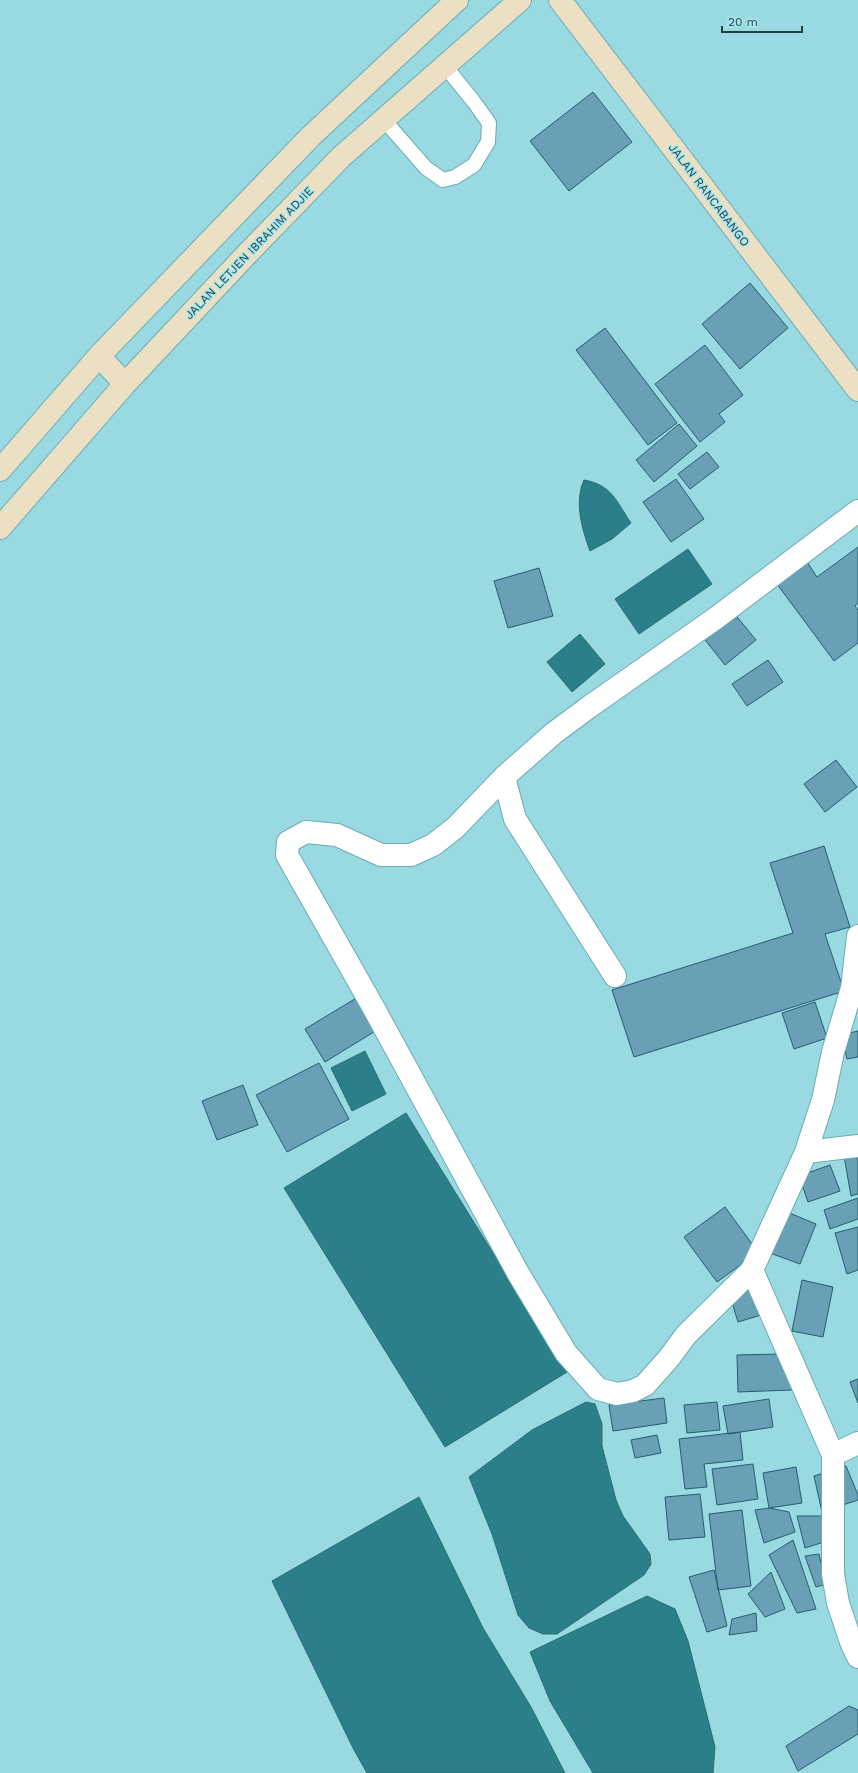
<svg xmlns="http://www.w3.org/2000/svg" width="858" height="1773" font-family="'Work Sans',sans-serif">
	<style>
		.water { fill: #2a7f89; stroke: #286c74 }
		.building { fill: #69a0b6; stroke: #245c70 }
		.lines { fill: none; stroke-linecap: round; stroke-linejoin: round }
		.lane-casing { stroke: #6babb3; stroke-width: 16 }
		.street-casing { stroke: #6babb3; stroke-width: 24 }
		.secondary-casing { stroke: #6babb3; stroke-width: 24 }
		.lane { stroke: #fff; stroke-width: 14 }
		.street { stroke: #fff; stroke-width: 22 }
		.secondary { stroke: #ece0c4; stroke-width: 22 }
		.labels { text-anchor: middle; stroke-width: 3; stroke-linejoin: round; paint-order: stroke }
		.street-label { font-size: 12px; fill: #243f42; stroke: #a6e7ef }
	</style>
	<rect width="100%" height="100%" fill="#99dae2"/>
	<path class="water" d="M584,480C612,485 616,501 631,523L612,539L590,551C582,529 574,502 584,480Z
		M688,549L712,584L639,634L615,599Z
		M580,634L605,664L572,692L547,662Z
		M365,1051L386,1094L352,1111L331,1068Z
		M406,1113L567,1372L445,1447L284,1188Z
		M586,1402L595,1404L602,1424V1446L616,1500L623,1516L650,1554L651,1564L644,1575L557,1634H543L529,1628L518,1615L492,1534L469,1477L532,1430Z
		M419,1497L483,1628L531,1707L565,1773H367L353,1748L272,1581Z
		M647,1596L675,1609L688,1641L715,1747L713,1773H593L550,1701L530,1652Z"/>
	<path class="building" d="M593,92L632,142L569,191L530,141Z
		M750,283L788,328L740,369L702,324Z
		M605,328L677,423L648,445L576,350Z
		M705,345L743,395L719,414L725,422L700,442L655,384Z
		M679,424L697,446L654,482L636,460Z
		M707,452L719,467L690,489L678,474Z
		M676,479L704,519L671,542L643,502Z
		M858,547V603L855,606L858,610V643L834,661L777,584L807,562L817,577Z
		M539,568L553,616L508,628L494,581Z
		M733,612L756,640L725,665L702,636Z
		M768,660L783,682L747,706L732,684Z
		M836,760L857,787L825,812L804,784Z
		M824,846L850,927L825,934L844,991L634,1057L612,990L793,933L770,863Z
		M363,994L382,1027L325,1062L305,1029Z
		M815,1002L827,1038L794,1049L782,1013Z
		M858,1031V1057L847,1059L841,1035Z
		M319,1063L349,1119L287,1152L256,1095Z
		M243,1085L258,1125L217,1140L202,1101Z
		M858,1154V1194L851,1196L844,1156Z
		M830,1165L840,1191L808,1202L799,1176Z
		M858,1198V1219L830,1229L824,1210Z
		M725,1207L758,1252L717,1282L684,1237Z
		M787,1212L816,1224L800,1264L770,1253Z
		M858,1227V1270L847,1274L835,1233Z
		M802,1280L833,1287L823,1337L792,1331Z
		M754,1289L761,1315L738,1322L730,1296Z
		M780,1354L792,1390L738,1392L737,1355Z
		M858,1379V1403L850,1382Z
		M664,1398L667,1423L613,1431L609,1405Z
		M769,1399L773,1427L728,1434L723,1406Z
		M717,1402L720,1430L687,1433L684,1405Z
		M740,1432L743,1460L704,1464L707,1487L685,1489L679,1439Z
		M657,1435L661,1453L635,1458L631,1440Z
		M753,1464L758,1499L717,1505L712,1469Z
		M846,1466L858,1495V1500L822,1512L814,1476Z
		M796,1467L802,1503L769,1508L763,1473Z
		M700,1494L705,1537L669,1540L665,1497Z
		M769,1508L789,1512L795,1532L764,1543L755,1510Z
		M742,1510L751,1586L718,1590L709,1514Z
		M797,1516H825L824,1542L805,1548Z
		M793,1540L816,1609L797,1613L769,1555Z
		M819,1554L826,1584L816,1587L805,1556Z
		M714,1570L727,1626L707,1632L689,1577Z
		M771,1572L785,1609L765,1617L748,1594Z
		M756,1613L757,1631L729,1635L732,1619Z
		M849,1706L858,1710V1734L798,1771L786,1746Z"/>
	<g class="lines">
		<defs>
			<path id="lane" d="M384,120L426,168L443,180L455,177L474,165L488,142L489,123L474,102L445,66"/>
			<path id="street" d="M504,777L455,828L433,845L411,855H381L337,835L306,832L288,842L287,855L372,1005L518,1273L566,1353L598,1389L617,1394L633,1391L645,1385L669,1358L686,1335L752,1270L806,1152L823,1100L833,1052L852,988L858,936
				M615,976L515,819L504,777L554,733L589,707L716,618L858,511
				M806,1152L858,1146
				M752,1270L833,1455V1574L838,1603L851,1642L858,1657
				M833,1455L858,1443"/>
			<path id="secondary" d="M560,0L858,390
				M99,356L125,384
				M0,470L99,356L311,136L457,0
				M0,528L125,384L246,255L341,157L520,0"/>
		</defs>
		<use href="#lane" class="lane-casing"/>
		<use href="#street" class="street-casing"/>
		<use href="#secondary" class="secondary-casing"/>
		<use href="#lane" class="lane"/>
		<use href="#street" class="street"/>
		<use href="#secondary" class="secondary"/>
	</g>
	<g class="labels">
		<g class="street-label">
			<text transform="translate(709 195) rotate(53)" y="4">JALAN RANCABANGO</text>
			<text transform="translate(249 253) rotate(-46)" y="4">JALAN LETJEN IBRAHIM ADJIE</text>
		</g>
	</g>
	<path d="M722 26v6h80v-6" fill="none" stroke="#243f42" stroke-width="2"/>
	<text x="728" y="26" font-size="12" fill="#243f42" stroke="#a6e7ef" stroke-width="3" paint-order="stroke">20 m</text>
</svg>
